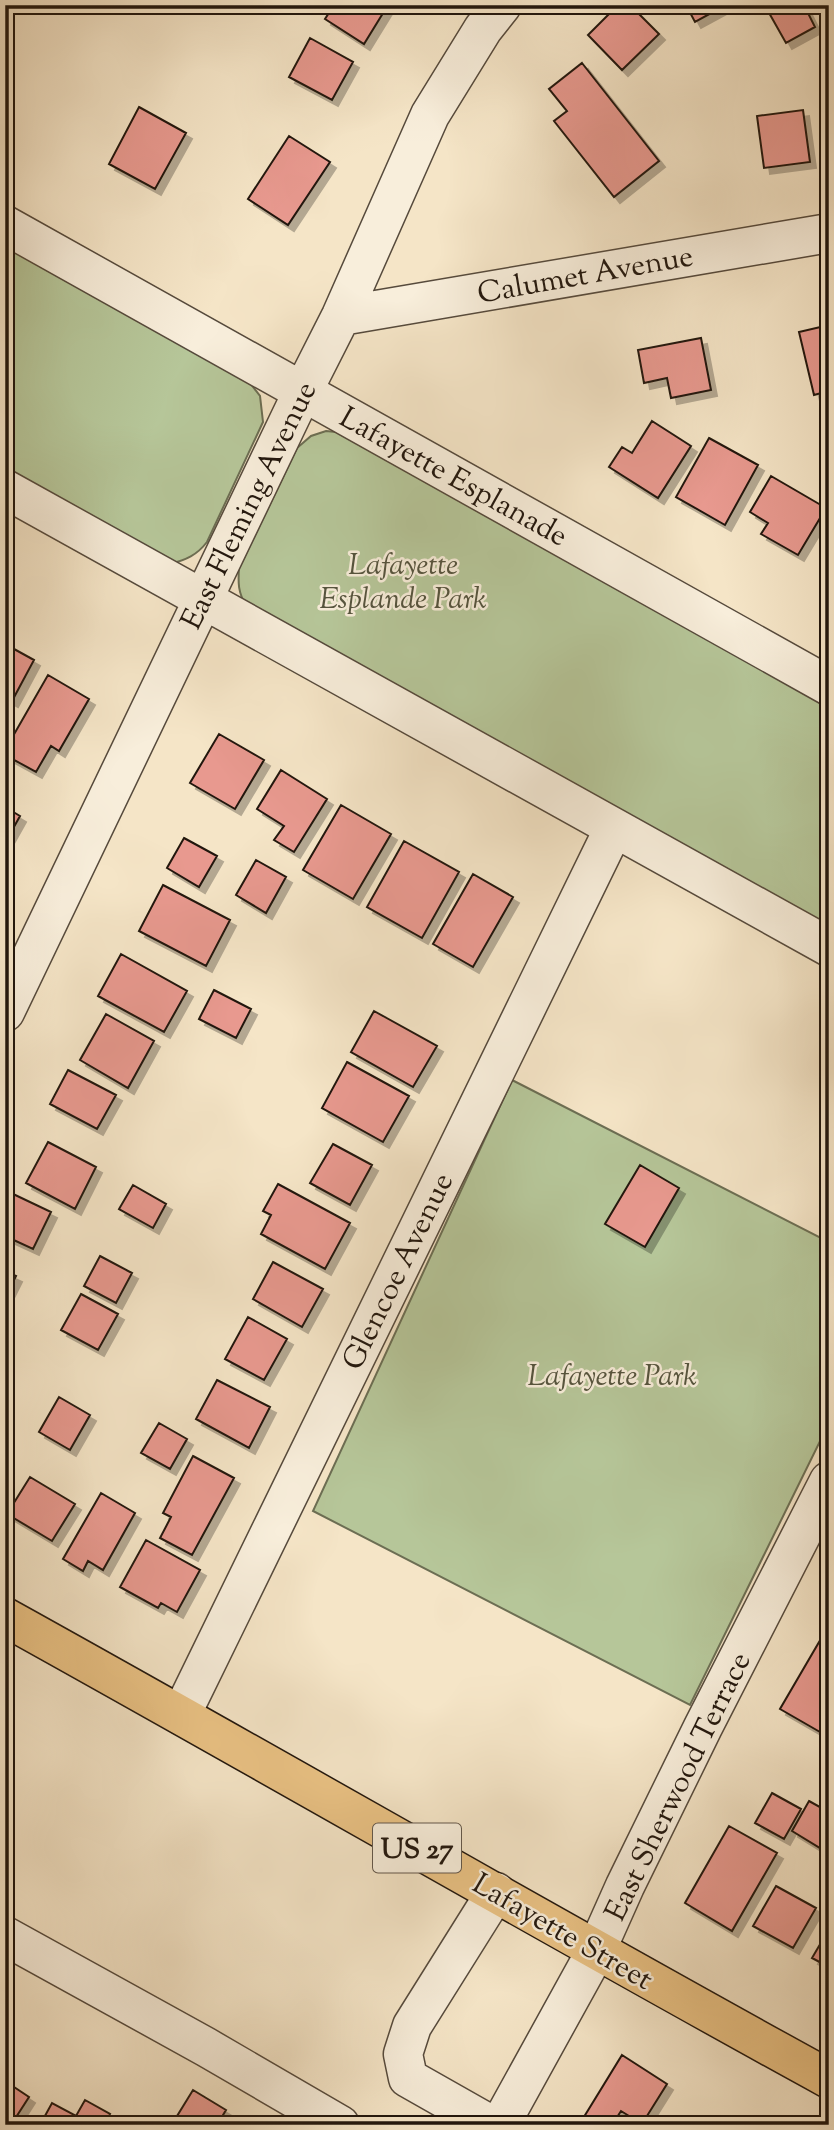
<svg xmlns="http://www.w3.org/2000/svg" width="834" height="2130" font-family="'Sorts Mill Goudy',serif">
	<style>
		.green { fill: #b6c699; stroke: #6c6e53; stroke-width: 2 }
		.building { fill: #e8998f; stroke: #21160d; stroke-width: 2; filter: url(#shadow) }
		.lines { fill: none; stroke-linecap: round; stroke-linejoin: round }
		.minor-casing { stroke: #564a3c; stroke-width: 41 }
		.highway-casing { stroke: #21160d; stroke-width: 41 }
		.minor { stroke: #f8eedb; stroke-width: 38 }
		.highway { stroke: #eac284; stroke-width: 38 }
		.labels { text-anchor: middle; stroke-width: 5; stroke-linejoin: round; paint-order: stroke }
		.shield { fill: #f8eedb; stroke: #62574b; stroke-width: 2 }
		.shield-label { font-size: 28px; font-weight: bold; fill: #21160d }
		.street-label { font-size: 30px; fill: #21160d; stroke: #f8eedb }
		.park-label { font-size: 30px; font-style: italic; fill: #55543e; stroke: #f8eedb }
	</style>
	<defs>
		<filter id="shadow"><feDropShadow dx="6" dy="6" stdDeviation="0" flood-color="#0004"/></filter>
	</defs>
	<rect width="100%" height="100%" fill="#f5e5c7"/>
	<filter id="stains"><feTurbulence type="fractalNoise" baseFrequency=".00286" numOctaves="4"/><feColorMatrix values="0 0 0 0 .2 0 0 0 0 .09 0 0 0 0 .02 0 0 0 .5 -.17"/></filter>
	<radialGradient id="worn" r=".72"><stop offset=".6" stop-color="#630" stop-opacity="0"/><stop offset="1" stop-color="#630" stop-opacity=".3"/></radialGradient>
	<path class="green" d="M5,241L247,379L260,396L263,422L207,542C197,555 186,560 170,564L5,475Z
		M326,431L336,432L829,705V933L246,606C238,592 238,583 239,568L297,448L311,436Z
		M512,1080L829,1242V1423L690,1705L313,1511Z"/>
	<path class="building" d="M334,5H388L364,44L325,19Z
		M618,5H630L659,34L622,70L588,35Z
		M686,5H726L695,22Z
		M778,5H804L815,27L786,43L768,11Z
		M310,38L353,62L332,100L289,77Z
		M582,63L659,161L614,197L554,121L567,111L549,89Z
		M139,107L186,133L155,189L109,164Z
		M803,110L810,162L764,168L757,116Z
		M289,136L330,162L288,225L248,199Z
		M829,325V391L814,395L799,332Z
		M701,338L711,390L671,398L667,378L644,383L638,350Z
		M652,421L691,446L658,498L609,467L622,447L632,453Z
		M709,438L758,465L725,525L676,497Z
		M771,476L826,508L798,555L761,534L768,523L750,512Z
		M5,644L34,660L12,701L5,697Z
		M48,675L89,699L59,751L51,746L36,772L5,755V750Z
		M219,734L264,760L235,809L190,783Z
		M281,770L327,799L294,852L274,840L284,826L257,809Z
		M341,805L391,834L353,899L303,870Z
		M5,807L20,816L5,843Z
		M184,838L217,856L199,887L167,868Z
		M404,841L459,872L422,938L367,907Z
		M256,860L286,877L266,913L236,895Z
		M473,874L513,897L473,967L433,944Z
		M163,885L230,920L206,966L139,931Z
		M121,954L187,991L164,1032L98,996Z
		M214,990L251,1009L236,1038L199,1019Z
		M374,1011L437,1046L413,1087L351,1052Z
		M106,1014L154,1041L128,1088L80,1060Z
		M347,1062L409,1096L383,1142L322,1108Z
		M68,1070L116,1095L97,1129L50,1104Z
		M48,1142L96,1167L75,1209L26,1183Z
		M333,1144L372,1165L350,1205L310,1183Z
		M640,1165L679,1188L645,1247L605,1224Z
		M278,1184L350,1223L325,1269L261,1234L271,1215L263,1211Z
		M133,1185L166,1204L153,1228L119,1209Z
		M11,1193L51,1212L33,1249L5,1236V1205Z
		M100,1256L132,1273L116,1303L84,1286Z
		M273,1262L323,1289L302,1327L253,1299Z
		M5,1271L16,1276L5,1298Z
		M81,1294L118,1314L98,1350L61,1330Z
		M248,1317L287,1339L264,1380L225,1359Z
		M217,1380L270,1407L249,1448L196,1419Z
		M59,1397L90,1415L70,1450L39,1432Z
		M159,1423L187,1439L170,1469L141,1453Z
		M193,1456L234,1478L192,1555L160,1538L171,1517L163,1513Z
		M30,1477L75,1504L52,1541L7,1514Z
		M101,1493L135,1513L103,1570L88,1561L83,1571L63,1559Z
		M146,1540L200,1570L177,1612L161,1603L158,1608L120,1587Z
		M829,1625V1717L820,1732L780,1709Z
		M772,1793L801,1809L784,1839L755,1823Z
		M809,1801L829,1812V1833L820,1848L792,1831Z
		M729,1826L777,1853L732,1931L685,1903Z
		M776,1886L816,1908L793,1948L753,1926Z
		M829,1929V1967L812,1958Z
		M622,2055L667,2084L642,2124L621,2111L612,2125H579Z
		M5,2081L29,2097L11,2125H5Z
		M193,2090L226,2110L217,2125H181L174,2121Z
		M85,2100L110,2114L104,2125H40L52,2103L76,2116Z"/>
	<g class="lines">
		<defs>
			<path id="minor" d="M5,225L829,686
				M341,316L829,233
				M5,489L829,947
				M5,1012L303,391L341,316L430,115L483,29L502,5
				M181,1715L614,828
				M5,1936L206,2047L340,2125
				M491,2125L408,2078L403,2054L412,2026L496,1892
				M500,2125L596,1951L625,1886L703,1727L829,1481"/>
			<path id="highway" d="M5,1617C281,1770 553,1928 829,2079"/>
		</defs>
		<use href="#minor" class="minor-casing"/>
		<use href="#highway" class="highway-casing"/>
		<use href="#minor" class="minor"/>
		<use href="#highway" class="highway"/>
	</g>
	<g class="labels">
		<rect class="shield" x="373" y="1823.5" width="88" height="49" rx="5"/>
		<g class="shield-label">
			<text x="417" y="1858">US 27</text>
		</g>
		<g class="street-label">
			<text transform="translate(585 274) rotate(-10)" y="10">Calumet Avenue</text>
			<text transform="translate(454 476) rotate(29)" y="10">Lafayette Esplanade</text>
			<text transform="translate(248 505) rotate(-64)" y="10">East Fleming Avenue</text>
			<text transform="translate(397 1271) rotate(-64)" y="10">Glencoe Avenue</text>
			<text transform="translate(677 1786) rotate(-64)" y="10">East Sherwood Terrace</text>
			<text transform="translate(563 1931) rotate(30)" y="10">Lafayette Street</text>
		</g>
		<g class="park-label">
			<text x="403" y="574">Lafayette<tspan x="403" dy="34">Esplande Park</tspan></text>
			<text x="612" y="1385">Lafayette Park</text>
		</g>
	</g>
	<rect width="834" height="2130" fill="none" stroke="#f5e5c7" stroke-width="28"/>
	<rect x="7" y="7" width="820" height="2116" fill="none" stroke="#21160d" stroke-width="3.5"/>
	<rect x="14" y="14" width="806" height="2102" fill="none" stroke="#21160d" stroke-width="2"/>
	<rect width="100%" height="100%" filter="url(#stains)"/>
	<rect width="100%" height="100%" fill="url(#worn)"/>
</svg>
